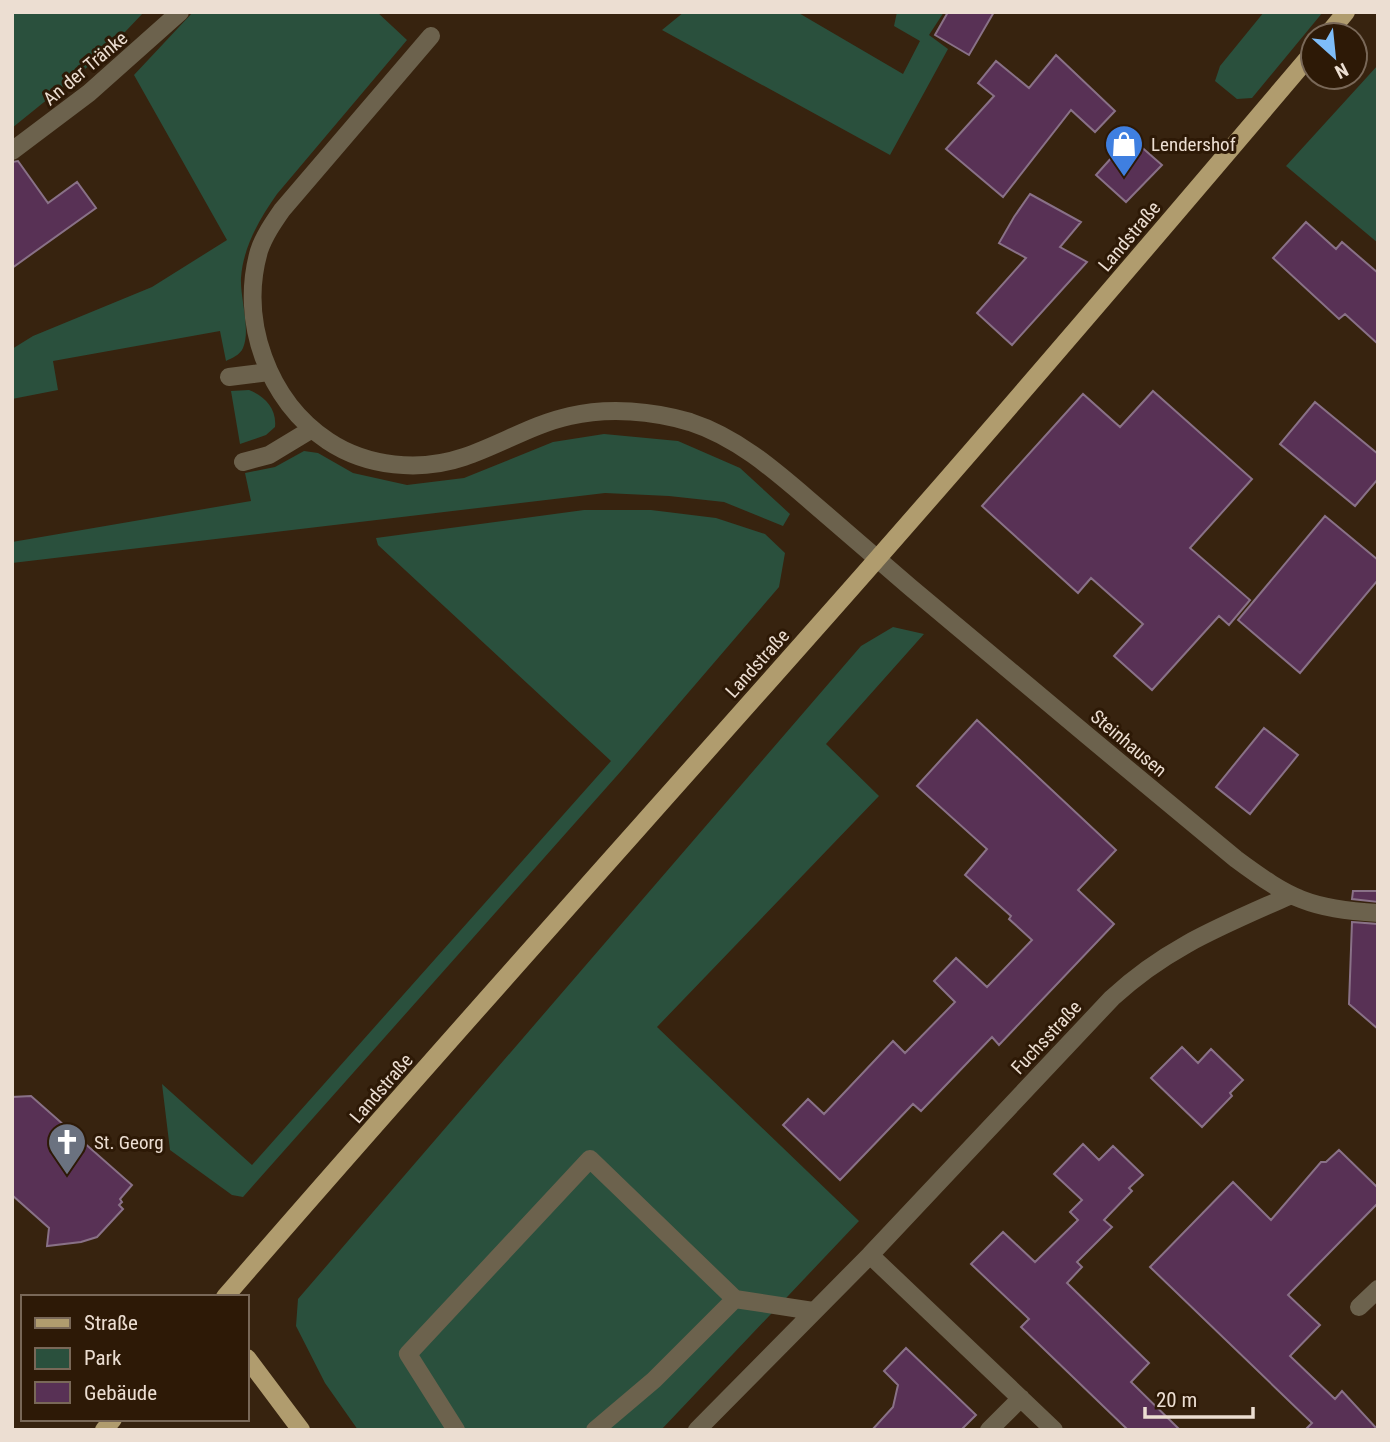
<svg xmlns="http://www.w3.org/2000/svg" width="1390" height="1442" font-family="'Roboto Condensed',sans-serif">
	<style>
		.green { fill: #2a503d }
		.building { fill: #583155; stroke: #897187; stroke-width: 2 }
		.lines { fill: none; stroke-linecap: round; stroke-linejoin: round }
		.minor { stroke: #6c624d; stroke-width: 18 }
		.major { stroke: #b09c6e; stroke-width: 18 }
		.labels { text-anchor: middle; stroke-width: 6; stroke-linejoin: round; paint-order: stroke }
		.street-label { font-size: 19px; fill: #ecded2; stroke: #2d1906 }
		.poi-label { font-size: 19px; fill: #ecded2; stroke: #2d1906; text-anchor: start }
	</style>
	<rect width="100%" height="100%" fill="#37230f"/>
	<path class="green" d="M12,12H144L106,52L12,128Z
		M193,12H377L407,40L277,194C260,218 243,247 241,278C240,298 251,330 243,348C240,355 232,358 226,361L220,331L53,361L58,390L12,399V349L33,336L152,287L227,240L134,75Z
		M684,12H797L903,74L920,41L894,26L897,12H944L929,35L948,49L890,155L662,30Z
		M1264,12H1323L1252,98L1237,99L1215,81L1220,66Z
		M1378,65V243L1286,166Z
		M249,390C265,396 277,409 275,427L266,435L240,444L231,391Z
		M604,434L678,441L740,468L790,514L783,526L724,502L669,496L605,493L12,563V542L251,501L245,473L275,467L304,451L318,453L353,473L407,485L464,478L553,442Z
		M584,510H651L716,518L765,534L785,553L779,587L622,770L243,1197L232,1195L170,1150L162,1084L252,1165L611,761L378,545L376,538Z
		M893,627L924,634L826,744L879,796L657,1027L859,1221L661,1430H358L325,1383L296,1326L298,1299L861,646Z"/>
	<path class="building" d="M948,12H994L969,55L935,35Z
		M1056,55L1115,111L1095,132L1071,110L1003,197L946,149L994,96L978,83L996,61L1029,88Z
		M1130,137L1162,165L1126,202L1096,175Z
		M18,161L48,203L77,182L96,208L12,268V162Z
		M1030,194L1081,222L1060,247L1087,262L1012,345L977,313L1026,258L999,243L1014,217Z
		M1306,222L1336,249L1342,242L1378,273V344L1345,314L1339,319L1273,258Z
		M1153,391L1252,479L1190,548L1250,600L1229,625L1219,616L1152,690L1114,656L1143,624L1091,578L1078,593L982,506L1083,394L1120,427Z
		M1315,402L1378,454V479L1355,506L1280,444Z
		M1325,516L1378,560V580L1300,673L1238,620Z
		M977,720L1116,850L1078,890L1114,924L999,1045L992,1037L921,1111L913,1104L840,1180L783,1125L808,1099L824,1114L893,1041L905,1053L955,1002L934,981L956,958L987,987L1032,940L1009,919L1011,916L965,875L987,849L917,786Z
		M1264,728L1298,755L1250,814L1216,787Z
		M1353,891H1378V902L1352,899Z
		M1352,922L1378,924V1029L1349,1004Z
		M1182,1047L1198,1063L1211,1049L1243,1080L1230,1093L1232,1096L1202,1127L1151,1078Z
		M31,1096L132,1185L120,1199L122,1202L119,1205L123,1209L97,1237L81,1242L47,1246L49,1228L12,1195V1097Z
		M1083,1144L1099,1160L1113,1146L1143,1175L1129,1188L1132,1191L1104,1220L1112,1227L1077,1262L1082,1267L1067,1283L1149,1363L1131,1382L1180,1430H1128L1021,1327L1029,1319L971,1264L1003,1232L1035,1262L1078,1220L1070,1212L1082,1200L1054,1174Z
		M1339,1150L1378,1188V1203L1288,1295L1320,1325L1290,1356L1335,1399L1342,1391L1378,1430H1305L1312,1423L1150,1267L1233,1182L1271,1220L1321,1162H1326Z
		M906,1348L976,1415L961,1430H872L893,1407L898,1385L884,1371Z"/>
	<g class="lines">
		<path class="minor" d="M431,36L282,210C273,223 264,236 259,251C239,321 268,401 328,441C367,467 420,472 464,457C500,445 533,424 570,416C609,407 653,411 690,422C736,437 772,468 808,499C842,528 876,558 910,587C1018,678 1127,769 1236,859C1290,899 1310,909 1378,913
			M12,151L89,93L180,12
			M229,377L269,372
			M243,462L269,455L312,429
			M870,1255L1054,1430
			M1359,1307L1378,1289
			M456,1430L408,1354L590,1159L735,1299L813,1311
			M595,1430L654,1380L735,1299
			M697,1430L870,1255L1112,998C1167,947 1222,926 1289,896
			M989,1430L1021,1398"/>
		<path class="major" d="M1327,35L1346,12
			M225,1297C423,1068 625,844 825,618C990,432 1152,242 1313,52
			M247,1358L301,1430
			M104,1430L113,1419"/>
	</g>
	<defs>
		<symbol id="shop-pin" viewBox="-11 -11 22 30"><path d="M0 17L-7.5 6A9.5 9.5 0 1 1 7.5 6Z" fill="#3f7fe0" stroke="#2d1906"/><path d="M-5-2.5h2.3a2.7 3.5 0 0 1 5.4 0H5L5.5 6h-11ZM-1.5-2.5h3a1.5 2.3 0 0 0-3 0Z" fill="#fff"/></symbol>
		<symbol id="church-pin" viewBox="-11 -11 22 30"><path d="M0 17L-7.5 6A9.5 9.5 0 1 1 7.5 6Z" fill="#6b7280" stroke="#2d1906"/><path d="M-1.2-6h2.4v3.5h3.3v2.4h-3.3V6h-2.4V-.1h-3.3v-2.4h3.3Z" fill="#fff"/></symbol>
	</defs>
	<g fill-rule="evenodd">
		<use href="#shop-pin" x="1102" y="122" width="44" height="60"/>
		<use href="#church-pin" x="45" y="1120" width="44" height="60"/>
	</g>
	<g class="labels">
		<g class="street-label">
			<text transform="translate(85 68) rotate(-40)" y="7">An der Tränke</text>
			<text transform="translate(1129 236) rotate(-50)" y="7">Landstraße</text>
			<text transform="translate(757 663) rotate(-48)" y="7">Landstraße</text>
			<text transform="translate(1129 743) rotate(40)" y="7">Steinhausen</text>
			<text transform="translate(1046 1037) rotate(-47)" y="7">Fuchsstraße</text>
			<text transform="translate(381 1088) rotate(-49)" y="7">Landstraße</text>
		</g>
		<g class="poi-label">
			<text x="1151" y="151">Lendershof</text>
			<text x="94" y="1149">St. Georg</text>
		</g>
	</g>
	<rect width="1390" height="1442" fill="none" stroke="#ecded2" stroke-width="28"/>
	<rect x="21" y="1295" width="228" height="126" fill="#2d1906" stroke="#796858" stroke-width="2"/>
	<rect x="35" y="1318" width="35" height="10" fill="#b09c6e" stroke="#796858" stroke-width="2"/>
	<text x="84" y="1330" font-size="21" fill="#ecded2">Straße</text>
	<rect x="35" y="1348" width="35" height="21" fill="#2a503d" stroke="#796858" stroke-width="2"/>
	<text x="84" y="1365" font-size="21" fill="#ecded2">Park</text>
	<rect x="35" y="1382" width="35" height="21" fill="#583155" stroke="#796858" stroke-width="2"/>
	<text x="84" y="1400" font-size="21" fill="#ecded2">Gebäude</text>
	<g transform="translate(1334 56) rotate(153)"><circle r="33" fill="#2d1906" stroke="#796858" stroke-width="2"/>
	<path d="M0-5L12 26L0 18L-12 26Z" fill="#7ebdf9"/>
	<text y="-10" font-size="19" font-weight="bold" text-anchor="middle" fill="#ecded2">N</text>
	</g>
	<path d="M1145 1407v10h108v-10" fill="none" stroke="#ecded2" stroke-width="3.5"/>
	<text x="1156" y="1407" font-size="21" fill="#ecded2" stroke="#2d1906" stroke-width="5" paint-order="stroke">20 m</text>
</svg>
